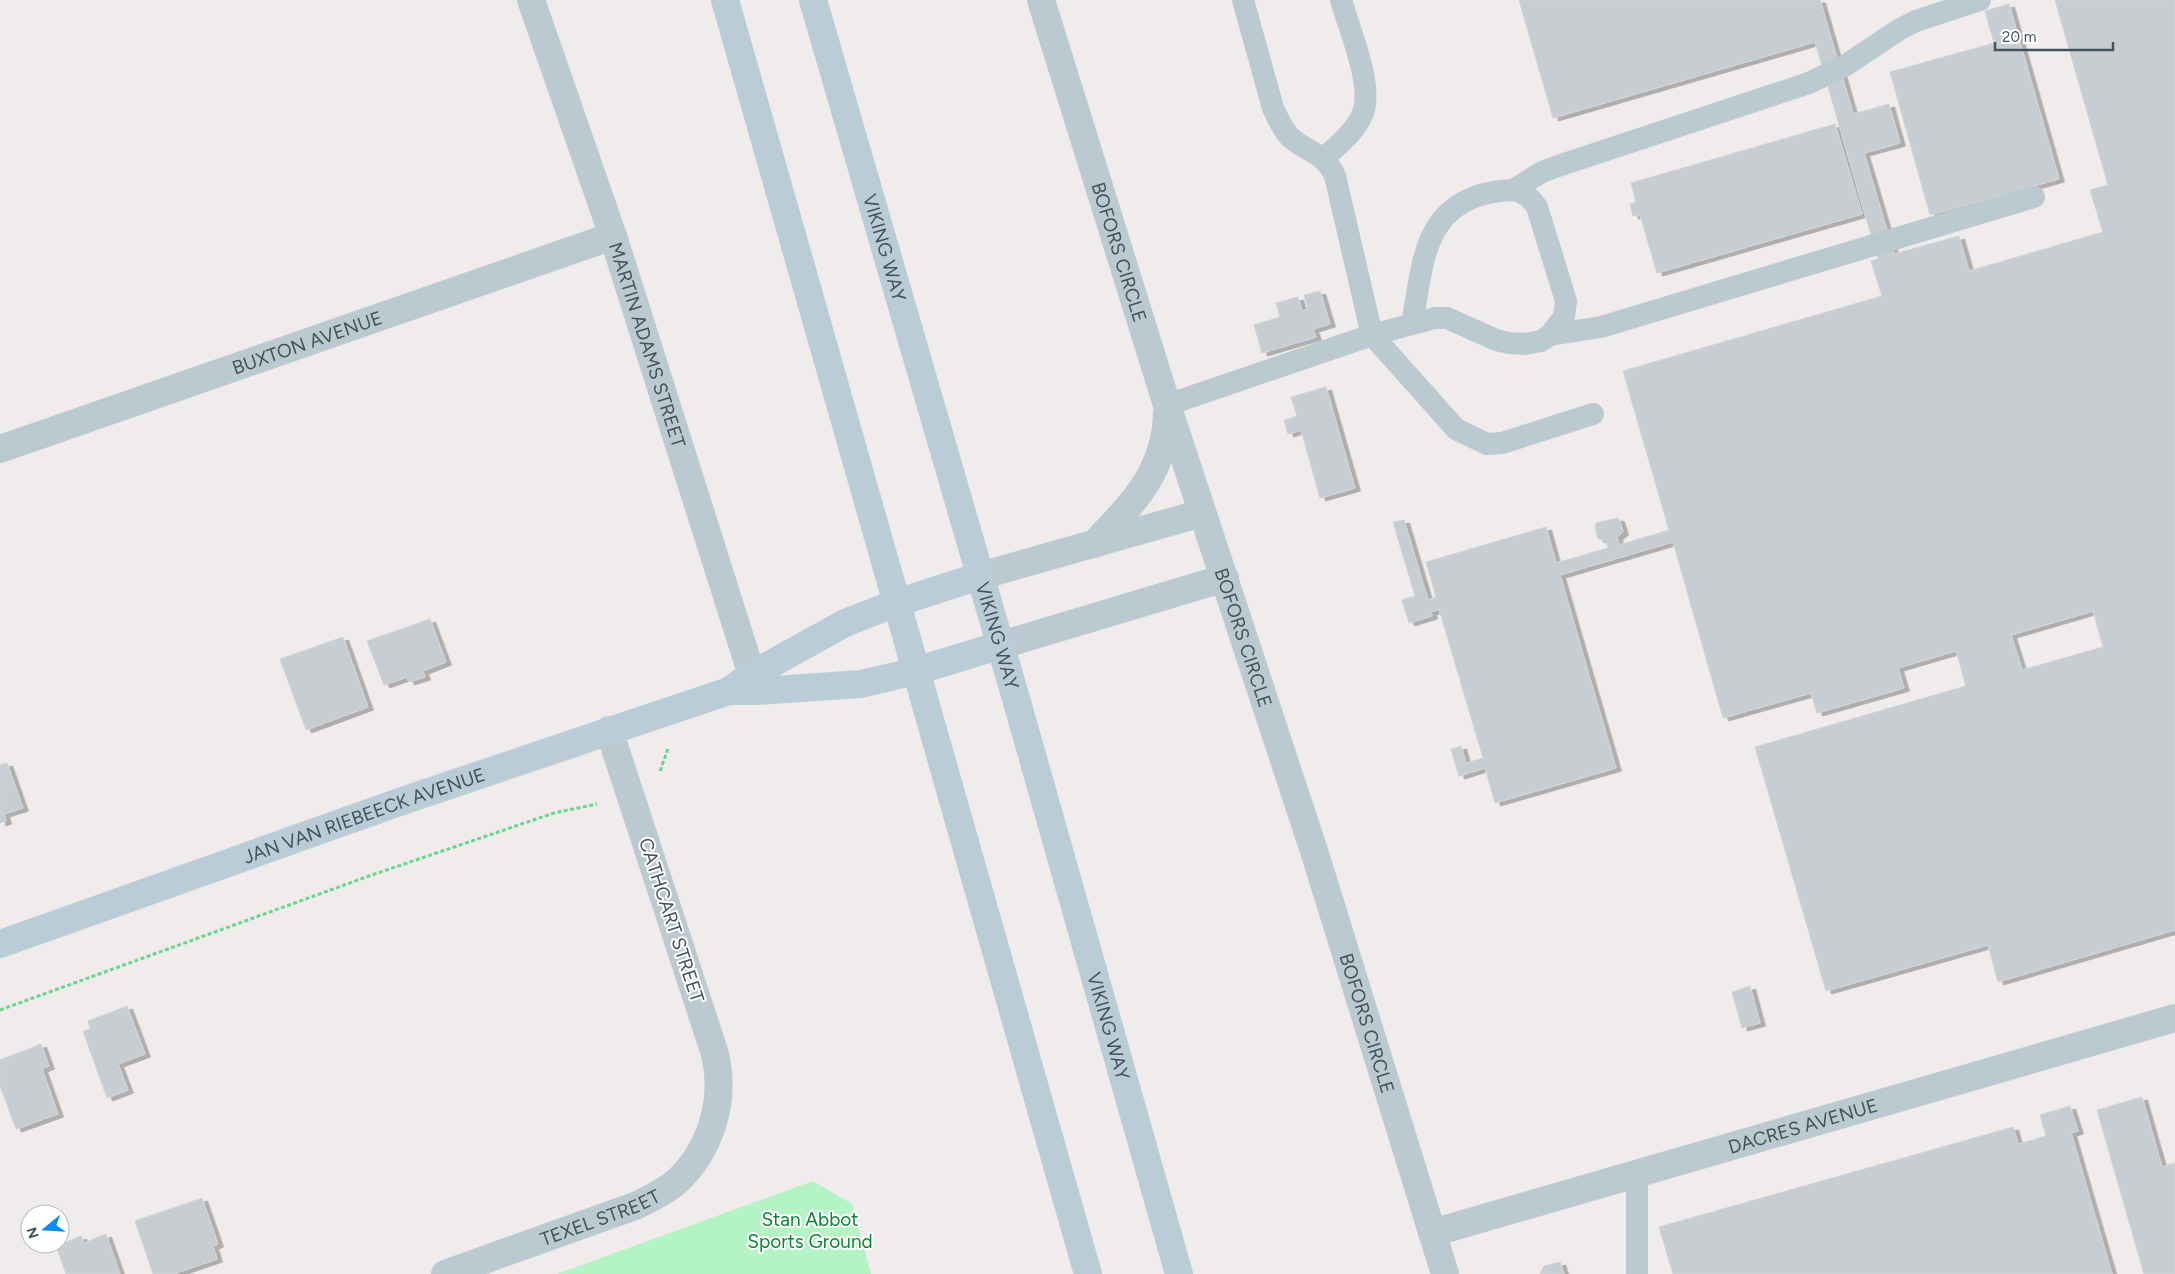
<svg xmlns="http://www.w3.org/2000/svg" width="2175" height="1274" font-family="Figtree,sans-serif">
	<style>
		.green { fill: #b4f3c3 }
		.building { fill: #c8cdd2; stroke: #cfd4d9; fill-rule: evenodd; filter: url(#shadow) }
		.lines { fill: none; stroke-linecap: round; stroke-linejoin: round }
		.path { stroke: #69d590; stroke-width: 3; stroke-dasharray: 4 2.5; stroke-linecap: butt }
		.lane { stroke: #bbcad1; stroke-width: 22 }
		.street { stroke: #bbcad1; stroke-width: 28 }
		.secondary { stroke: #baccd6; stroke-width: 28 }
		.labels { text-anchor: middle; stroke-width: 4; stroke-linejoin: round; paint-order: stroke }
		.street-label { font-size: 19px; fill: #43535c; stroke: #fff }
		.park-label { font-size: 19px; fill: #0c8437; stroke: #fff }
	</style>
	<defs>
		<filter id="shadow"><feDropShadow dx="5.5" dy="3" stdDeviation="0" flood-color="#0004"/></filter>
	</defs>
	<rect width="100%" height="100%" fill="#f0ecec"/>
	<path class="green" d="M813,1181L852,1204L871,1274H557Z"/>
	<path class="building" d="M1519,0H1820L1853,114L1889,104L1900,143L1864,153L1894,254L1959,236L1969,271L2103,232L2090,190L2108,185L2055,0H2175V930L1998,982L1988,945L1826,991L1755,747L1966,686L1956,651L1898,668L1904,688L1817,713L1811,693L1723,718L1673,542L1560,575L1616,768L1495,803L1485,768L1459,776L1451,749L1461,746L1466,763L1483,758L1439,609L1431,612L1432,616L1409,623L1402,600L1415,596L1393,522L1404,520L1428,600L1436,597L1426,562L1546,527L1556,563L1608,548L1606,540L1598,539L1595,527L1596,523L1617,518L1619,519L1623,532L1617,537L1619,545L1669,530L1623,371L1882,296L1871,261L1878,259L1815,42L1553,118ZM2093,611L2103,647L2022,670L2011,635Z
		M2009,4L2059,179L1930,215L1890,72L1994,43L1985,11Z
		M1835,124L1862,214L1657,273L1640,215L1633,216L1630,204L1636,202L1631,183Z
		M1320,291L1330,324L1313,329L1316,337L1262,353L1254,325L1280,317L1276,303L1298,297L1302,311L1308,309L1304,295Z
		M1326,387L1355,488L1320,498L1301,430L1288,434L1284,420L1297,416L1291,397Z
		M430,619L446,662L423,671L425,677L409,682L407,677L384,685L367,641Z
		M343,637L368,707L306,730L280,659Z
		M7,763L23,808L4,814L6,821L0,823V765Z
		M1750,986L1760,1023L1742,1028L1732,992Z
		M127,1006L145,1054L118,1064L128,1090L107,1098L83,1031L90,1029L88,1021Z
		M41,1044L49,1066L42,1069L58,1114L16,1129L0,1086V1060Z
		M2142,1097L2162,1167L2175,1163V1274H2144L2097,1110Z
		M2070,1106L2078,1131L2071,1133L2112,1274H1673L1659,1227L2013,1127L2018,1144L2046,1136L2040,1115Z
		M202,1198L218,1244L213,1246L217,1259L173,1274H153L135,1221Z
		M106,1234L120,1274H66L56,1246L81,1236L84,1243Z
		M1560,1262L1564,1274H1540L1544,1266Z"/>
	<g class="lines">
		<path class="path" d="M660,771L668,749
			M0,1010L369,876L554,813L597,804"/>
		<path class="lane" d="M1243,0L1273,108C1277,117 1282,128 1289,136C1305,152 1325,152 1335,176L1372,335L1456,429L1487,444L1502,443L1593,414
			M1324,158C1338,145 1354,133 1362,115C1375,88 1349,29 1341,0
			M1513,190L1542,172L1561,165L1809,83L1846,65L1900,29L1916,21L1980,0
			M1550,335L1601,327L2034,197
			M1167,405L1372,335L1435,318H1447L1496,340L1509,343L1525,344L1541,341L1550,335L1564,317L1566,301L1537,207C1524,189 1514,188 1493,192C1422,205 1423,265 1412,324
			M1637,1172V1274"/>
		<g class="street">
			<path id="s1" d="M531,0L613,236L757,691"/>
			<path id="s2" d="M1041,0L1167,405L1315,854L1445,1274"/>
			<path id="s3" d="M0,449L613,236"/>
			<path d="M1094,544C1132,504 1165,473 1167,414"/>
			<path d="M980,576L1202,513"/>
			<path d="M1001,645L1225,578"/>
			<path id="s4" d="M1432,1233L2175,1018"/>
			<path id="s5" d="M445,1274L635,1206C649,1199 663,1193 675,1183C711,1151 726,1100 715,1054L609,730"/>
		</g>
		<g class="secondary">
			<path d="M725,0L1088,1274"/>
			<path id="s6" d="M813,0L1017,702L1179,1274"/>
			<path d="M729,691H757L861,684L916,671L1001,645"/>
			<path id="s7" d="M0,944L408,799L729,691L751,675L845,623L896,603L980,576"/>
		</g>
	</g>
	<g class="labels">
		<g class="street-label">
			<text dy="7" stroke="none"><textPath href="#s6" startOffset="258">VIKING WAY</textPath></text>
			<text dy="7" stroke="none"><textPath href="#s2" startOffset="264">BOFORS CIRCLE</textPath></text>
			<text dy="7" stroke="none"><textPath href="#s3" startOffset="325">BUXTON AVENUE</textPath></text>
			<text dy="7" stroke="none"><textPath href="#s1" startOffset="364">MARTIN ADAMS STREET</textPath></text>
			<text dy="7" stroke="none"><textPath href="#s6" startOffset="662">VIKING WAY</textPath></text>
			<text dy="7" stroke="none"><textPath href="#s2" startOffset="669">BOFORS CIRCLE</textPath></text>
			<text dy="7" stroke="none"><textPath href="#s7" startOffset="386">JAN VAN RIEBEECK AVENUE</textPath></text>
			<text transform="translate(672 920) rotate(72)" y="7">CATHCART STREET</text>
			<text dy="7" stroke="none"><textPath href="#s2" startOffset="1074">BOFORS CIRCLE</textPath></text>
			<text dy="7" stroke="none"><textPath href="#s6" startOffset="1068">VIKING WAY</textPath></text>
			<text dy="7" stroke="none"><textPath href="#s4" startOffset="386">DACRES AVENUE</textPath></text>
			<text dy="7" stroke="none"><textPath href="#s5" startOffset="165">TEXEL STREET</textPath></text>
		</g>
		<g class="park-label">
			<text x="810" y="1226">Stan Abbot<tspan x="810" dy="22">Sports Ground</tspan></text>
		</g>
	</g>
	<g transform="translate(45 1229) rotate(252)"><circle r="24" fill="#ffffff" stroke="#b4babe"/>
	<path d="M0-4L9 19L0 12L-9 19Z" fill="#058ef0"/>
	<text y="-8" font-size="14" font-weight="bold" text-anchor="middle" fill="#43535c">N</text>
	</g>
	<path d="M1995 42v8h118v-8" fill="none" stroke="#43535c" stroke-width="2.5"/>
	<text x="2002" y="42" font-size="15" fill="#43535c" stroke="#ffffff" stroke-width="4" paint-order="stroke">20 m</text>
</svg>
